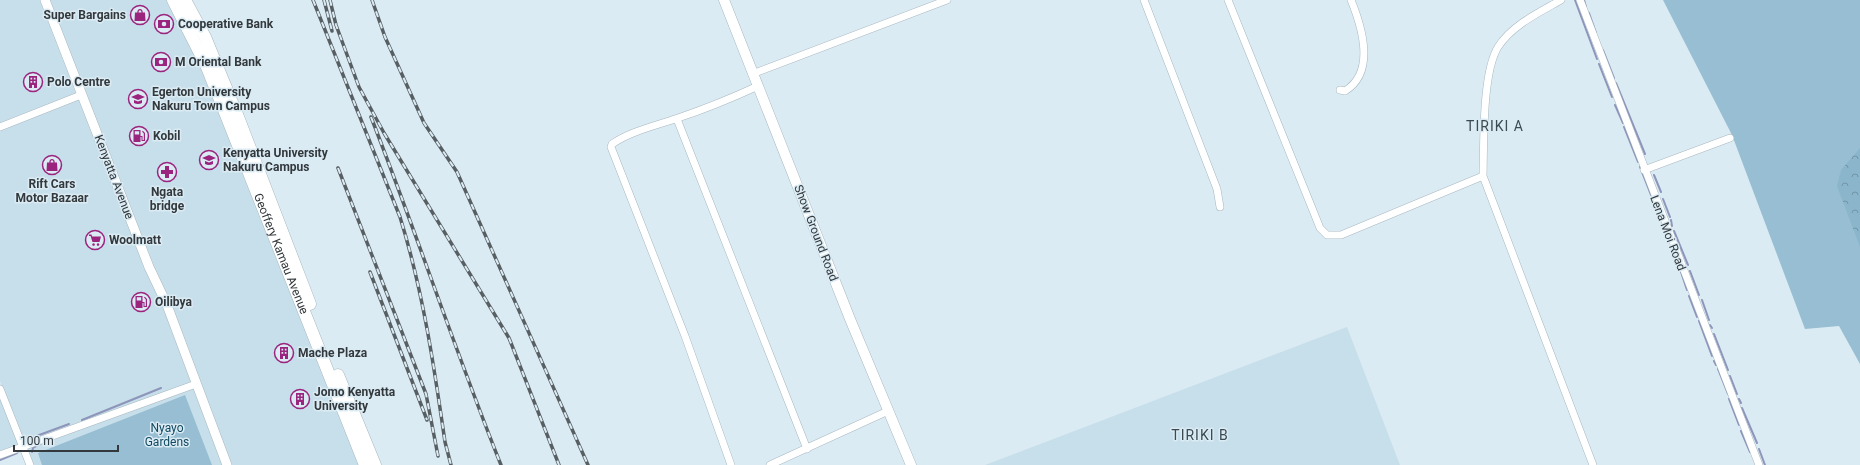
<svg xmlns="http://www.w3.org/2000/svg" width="1860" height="465" font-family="Roboto,sans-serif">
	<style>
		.built { fill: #c7dfeb }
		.green { fill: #97bed2 }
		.forest { fill: url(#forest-crowns) }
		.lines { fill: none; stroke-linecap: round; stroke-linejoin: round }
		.stream { stroke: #8d95ba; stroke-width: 2 }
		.minor-casing { stroke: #a8b8c0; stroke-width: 8 }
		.tertiary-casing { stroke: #a8b8c0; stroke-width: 10 }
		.secondary-casing { stroke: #a8b8c0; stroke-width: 11 }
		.trunk-casing { stroke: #a8b8c0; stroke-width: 13 }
		.minor { stroke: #fff; stroke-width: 7 }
		.tertiary { stroke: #fff; stroke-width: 9 }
		.secondary { stroke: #fff; stroke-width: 10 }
		.trunk { stroke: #fff; stroke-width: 12 }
		.rail-casing { stroke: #575f63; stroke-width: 3.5 }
		.rail { stroke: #dbebf4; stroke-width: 2; stroke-dasharray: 6; stroke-linecap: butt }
		.labels { text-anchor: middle; stroke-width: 3; stroke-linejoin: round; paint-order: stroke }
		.poi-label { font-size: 12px; font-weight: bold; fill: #32383b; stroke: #dbebf4; text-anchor: start }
		.street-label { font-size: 12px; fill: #32383b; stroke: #dbebf4 }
		.park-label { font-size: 12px; fill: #104960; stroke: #dbebf4 }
		.quarter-label { font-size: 14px; letter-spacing: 1px; fill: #3c4a51; stroke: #dbebf4 }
	</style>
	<defs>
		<pattern id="forest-crowns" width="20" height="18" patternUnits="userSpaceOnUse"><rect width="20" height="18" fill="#8bb5cb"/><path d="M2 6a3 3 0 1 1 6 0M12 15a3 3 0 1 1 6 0" fill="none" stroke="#7294a6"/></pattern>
	</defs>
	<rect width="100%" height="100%" fill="#dbebf4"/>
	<path class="built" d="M0,0H175L363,465H32L0,381Z
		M1347,327L1400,465H985Z
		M0,386L23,446L0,455Z"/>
	<path class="green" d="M1663,0H1860V364L1839,326L1805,329L1732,135Z
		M185,395L212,465H42L38,453Z"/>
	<path class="forest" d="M1860,148V247L1837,186L1841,170Z"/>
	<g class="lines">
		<path class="stream" d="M1575,0L1597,59
			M1584,0L1586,7
			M1589,13L1596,33
			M1603,50L1614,78
			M1599,64L1612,97
			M1616,83L1645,154
			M1615,105L1623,123
			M1624,127L1638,162
			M1640,167L1651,195
			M1654,175L1661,192
			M1663,199L1670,217
			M1654,203L1660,219
			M1671,220L1672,226
			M1662,224L1669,242
			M1674,231L1688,265
			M1671,247L1679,266
			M1690,271L1699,295
			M1681,272L1687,290
			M1689,296L1697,317
			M1702,300L1709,320
			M1699,321L1712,356
			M1710,325L1712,328
			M1714,334L1728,370
			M1714,361L1716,365
			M1718,369L1728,394
			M1730,376L1737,394
			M1729,399L1739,425
			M1739,399L1741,403
			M1742,408L1757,443
			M82,420L161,388
			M1741,431L1750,452
			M31,438L69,424
			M1759,449L1765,465
			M32,452L33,448L42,443
			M0,460L17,453"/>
		<defs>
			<path id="minor" d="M1144,0L1217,189L1220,207
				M1228,0L1316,218L1320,228L1327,235H1341L1483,176L1593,465
				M1580,0L1759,465
				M752,74L947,0
				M1340,90L1345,91C1376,72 1362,27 1351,0
				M677,119L807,449
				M0,127L81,95
				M1644,170L1730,138
				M1483,176C1484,144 1482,73 1498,47C1512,25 1540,12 1561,0
				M0,389L30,465
				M0,455L196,384
				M731,465L685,336L611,147L612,144C631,131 655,126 678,118C705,109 732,98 758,86
				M770,465L888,411"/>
			<path id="tertiary" d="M45,0L149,267L167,305L227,465"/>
			<path id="secondary" d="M724,0L850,319L911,465"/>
			<g id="trunk">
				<path id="s1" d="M173,0L207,67L365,465"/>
				<path d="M185,0L205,37L238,117L310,304"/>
				<path d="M338,375L375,465"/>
			</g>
		</defs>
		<use href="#minor" class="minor-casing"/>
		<use href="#tertiary" class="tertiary-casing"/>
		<use href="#secondary" class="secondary-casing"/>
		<use href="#trunk" class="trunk-casing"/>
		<use href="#minor" class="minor"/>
		<use href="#tertiary" class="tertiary"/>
		<use href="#secondary" class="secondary"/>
		<use href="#trunk" class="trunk"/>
		<defs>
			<path id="rail" d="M313,0L400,217C423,291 434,366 445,442L451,465
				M324,0L332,31
				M330,0L336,25L359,87L384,133L509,338L559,465
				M372,0L385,37L424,123L457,172L588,465
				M371,117C416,232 455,350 501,465
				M338,168L426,394L438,456
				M370,272L427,420"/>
		</defs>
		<use href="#rail" class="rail-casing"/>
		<use href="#rail" class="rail"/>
	</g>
	<defs>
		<symbol id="shop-ring" viewBox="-11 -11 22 22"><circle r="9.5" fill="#dbebf4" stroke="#9b247e" stroke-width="1.5"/><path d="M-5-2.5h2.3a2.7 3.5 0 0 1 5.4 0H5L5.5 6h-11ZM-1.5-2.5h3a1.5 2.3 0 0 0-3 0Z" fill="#9b247e"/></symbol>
		<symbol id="bank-ring" viewBox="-11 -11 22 22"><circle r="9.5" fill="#dbebf4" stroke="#9b247e" stroke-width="1.5"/><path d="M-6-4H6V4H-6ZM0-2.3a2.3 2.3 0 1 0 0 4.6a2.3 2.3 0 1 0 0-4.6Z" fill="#9b247e"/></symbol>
		<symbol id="building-ring" viewBox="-11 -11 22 22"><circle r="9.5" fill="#dbebf4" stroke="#9b247e" stroke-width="1.5"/><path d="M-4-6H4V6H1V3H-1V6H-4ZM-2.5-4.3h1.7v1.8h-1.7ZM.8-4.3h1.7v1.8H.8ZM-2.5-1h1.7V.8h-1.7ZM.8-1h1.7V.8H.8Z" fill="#9b247e"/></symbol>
		<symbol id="university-ring" viewBox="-11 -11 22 22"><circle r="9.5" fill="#dbebf4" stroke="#9b247e" stroke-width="1.5"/><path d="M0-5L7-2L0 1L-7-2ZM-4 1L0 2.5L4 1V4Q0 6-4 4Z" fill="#9b247e"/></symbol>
		<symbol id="fuel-ring" viewBox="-11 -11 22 22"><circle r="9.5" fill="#dbebf4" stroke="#9b247e" stroke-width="1.5"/><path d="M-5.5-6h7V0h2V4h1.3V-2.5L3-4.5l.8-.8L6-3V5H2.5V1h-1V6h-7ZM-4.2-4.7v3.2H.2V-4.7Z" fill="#9b247e"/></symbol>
		<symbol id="pharmacy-ring" viewBox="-11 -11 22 22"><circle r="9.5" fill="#dbebf4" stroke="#9b247e" stroke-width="1.5"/><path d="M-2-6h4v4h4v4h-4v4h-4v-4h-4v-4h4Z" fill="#9b247e"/></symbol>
		<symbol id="supermarket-ring" viewBox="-11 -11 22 22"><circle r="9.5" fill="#dbebf4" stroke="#9b247e" stroke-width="1.5"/><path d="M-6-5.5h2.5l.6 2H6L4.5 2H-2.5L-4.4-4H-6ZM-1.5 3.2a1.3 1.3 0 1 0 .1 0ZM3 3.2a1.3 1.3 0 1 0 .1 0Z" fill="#9b247e"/></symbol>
	</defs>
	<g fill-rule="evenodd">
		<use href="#shop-ring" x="129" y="4" width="22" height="22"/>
		<use href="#bank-ring" x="153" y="13" width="22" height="22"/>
		<use href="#bank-ring" x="150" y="51" width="22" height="22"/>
		<use href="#building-ring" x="22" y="71" width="22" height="22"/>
		<use href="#university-ring" x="127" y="88" width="22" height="22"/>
		<use href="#fuel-ring" x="128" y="125" width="22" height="22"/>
		<use href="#university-ring" x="198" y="149" width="22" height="22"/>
		<use href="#shop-ring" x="41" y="154" width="22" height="22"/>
		<use href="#pharmacy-ring" x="156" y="161" width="22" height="22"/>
		<use href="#supermarket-ring" x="84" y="229" width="22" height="22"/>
		<use href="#fuel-ring" x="130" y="291" width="22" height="22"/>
		<use href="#building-ring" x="273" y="342" width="22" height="22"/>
		<use href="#building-ring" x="289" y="388" width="22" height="22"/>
	</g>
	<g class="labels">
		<g class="poi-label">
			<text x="126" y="19" text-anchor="end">Super Bargains</text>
			<text x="178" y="28">Cooperative Bank</text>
			<text x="175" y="66">M Oriental Bank</text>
			<text x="47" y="86">Polo Centre</text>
			<text x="152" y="96">Egerton University<tspan x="152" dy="14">Nakuru Town Campus</tspan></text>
			<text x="153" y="140">Kobil</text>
			<text x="223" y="157">Kenyatta University<tspan x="223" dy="14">Nakuru Campus</tspan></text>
			<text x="52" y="188" text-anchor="middle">Rift Cars<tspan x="52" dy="14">Motor Bazaar</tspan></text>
			<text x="167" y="196" text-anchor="middle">Ngata<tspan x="167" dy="14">bridge</tspan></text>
			<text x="109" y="244">Woolmatt</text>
			<text x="155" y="306">Oilibya</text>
			<text x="298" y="357">Mache Plaza</text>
			<text x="314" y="396">Jomo Kenyatta<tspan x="314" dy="14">University</tspan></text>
		</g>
		<g class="street-label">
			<text transform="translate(114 177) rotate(69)" y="4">Kenyatta Avenue</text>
			<text transform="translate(816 233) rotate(69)" y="4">Show Ground Road</text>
			<text transform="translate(1668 233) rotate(69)" y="4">Lena Moi Road</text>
			<text dy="4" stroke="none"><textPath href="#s1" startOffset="276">Geoffery Kamau Avenue</textPath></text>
		</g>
		<g class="park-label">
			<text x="167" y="432">Nyayo<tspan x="167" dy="14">Gardens</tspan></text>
		</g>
		<g class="quarter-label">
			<text x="1495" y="131">TIRIKI A</text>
			<text x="1200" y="440">TIRIKI B</text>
		</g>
	</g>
	<path d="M14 445v6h104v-6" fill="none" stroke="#32383b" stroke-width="2"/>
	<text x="20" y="445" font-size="12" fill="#32383b" stroke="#dbebf4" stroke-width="3" paint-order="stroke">100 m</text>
</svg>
